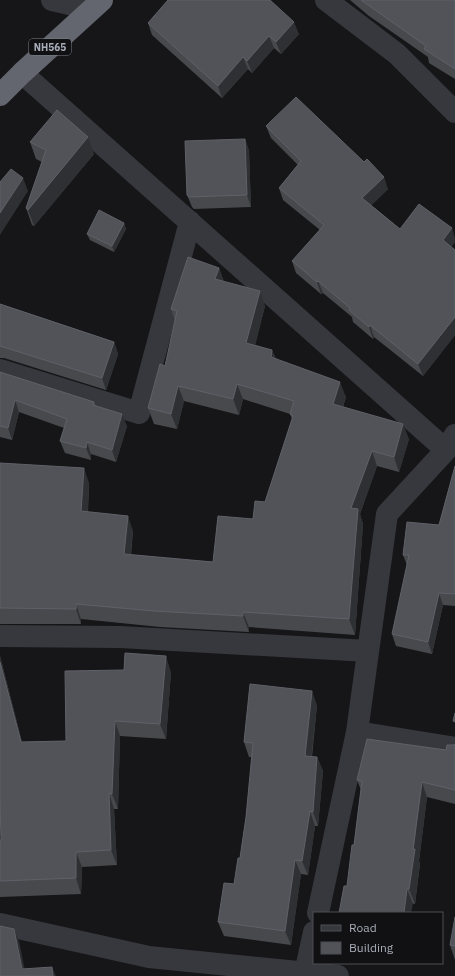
<svg xmlns="http://www.w3.org/2000/svg" width="455" height="976" font-family="'IBM Plex Sans',sans-serif">
	<style>
		.lines { fill: none; stroke-linecap: round; stroke-linejoin: round }
		.street { stroke: #37383d; stroke-width: 22 }
		.highway { stroke: #63666e; stroke-width: 22 }
		.wall { fill: #47494d }
		.shaded-wall { fill: #2f3033 }
		.building { fill: #525359; stroke: #5f6168 }
		.labels { text-anchor: middle; stroke-width: 3; stroke-linejoin: round; paint-order: stroke }
		.shield { fill: #111113; stroke: #7b7e86; stroke-width: 1 }
		.shield-label { font-size: 10px; font-weight: bold; fill: #a8adb8 }
	</style>
	<rect width="100%" height="100%" fill="#161618"/>
	<g class="lines">
		<path class="street" d="M52,0L91,9
			M326,0L397,54L455,112
			M22,73L446,450L455,435
			M0,370L139,413L190,222
			M446,450L387,514L357,732L455,748
			M0,636L120,637L368,651
			M318,913L357,732
			M0,924L149,957L338,976
			M305,973L314,932"/>
		<path class="highway" d="M0,95L22,73L102,0"/>
	</g>
	<path class="wall" d="M350,0H455V79L429,63L428,57L369,16Z
		M148,23L299,34L281,54L274,48L252,73L248,69L222,98L152,35Z
		M266,126L388,189L371,205L400,229L455,238V242L451,247L455,250V335L423,376L374,337L373,339L353,322L352,317L323,293L321,294L296,273L292,261L320,230L283,200L279,188L298,165L271,138Z
		M245,139L249,151L251,207L194,209L192,207L187,195Z
		M30,142L94,154L34,226L32,225L26,208L42,162L36,159Z
		M124,223L126,229L114,252L90,240L87,234Z
		M219,268L224,282L265,306L255,345L272,350L276,359L346,397L343,407L409,439L399,472L377,466L360,514L363,524L355,635L249,627V632L160,627L81,619V624H0V463L89,483L88,512L133,531L131,555L213,562L253,519L265,502L292,419L290,414L243,399L239,415L184,401L177,429L154,424L148,408L165,366L175,321L171,309Z
		M0,304L114,342L118,354L106,390L4,358H0Z
		M0,372L94,402L96,406L127,426L116,462L91,454V460L65,453L60,441L64,428L19,412L12,440L0,437Z
		M455,466V606L443,605L432,654L396,646L392,634L407,565L403,555L439,525Z
		M0,656L22,742L66,741L171,672L166,739L120,736L118,809H114L117,865L82,867L81,894L0,897V840H1L0,808Z
		M317,705L312,757H317L323,771L318,826H315L308,875L301,874L291,945L224,936L218,922L234,884L240,858L246,817L252,757H249L244,742Z
		M455,744V804L427,797L419,861L420,864L415,904L347,886L354,845L361,790L357,780L446,750Z
		M455,917V960L450,945Z"/>
	<path class="shaded-wall" d="M294,22L299,34L281,54L276,42Z
		M269,36L274,48L252,73L247,61Z
		M243,57L248,69L222,98L218,86Z
		M88,137L94,154L34,226L28,210Z
		M245,139L249,151L251,207L247,195Z
		M384,177L388,189L367,210L362,198Z
		M23,178L28,191L0,235V213Z
		M124,223L126,229L114,252L112,246Z
		M452,228L455,238V242L447,252L443,240Z
		M219,268L224,283L215,279Z
		M318,281L323,293L321,294L317,282Z
		M260,291L265,306L252,358L246,343Z
		M455,317V335L423,376L418,364Z
		M370,325L374,337L373,339L369,327Z
		M114,342L118,354L106,390L102,378Z
		M272,350L278,365L271,357Z
		M340,382L346,397L338,419L333,404Z
		M237,384L243,399L239,415L233,399Z
		M178,386L184,401L177,429L171,414Z
		M15,400L19,412L12,440L8,428Z
		M122,414L127,426L116,462L112,450Z
		M403,424L409,439L399,472L394,457Z
		M87,442L91,454V460L86,448Z
		M372,451L377,466L360,514L363,524L355,635L349,619L351,508Z
		M84,468L89,483L87,527L81,511Z
		M128,516L133,531L129,570L124,554Z
		M439,593L443,605L432,654L428,642Z
		M76,604L81,619V624L76,609Z
		M243,612L249,627V632L243,616Z
		M0,656L26,758L21,742L0,662Z
		M166,656L171,672L166,739L160,724Z
		M312,691L317,705L310,770L305,756Z
		M115,721L120,736L118,809L112,794Z
		M317,757L323,771L318,826L313,812Z
		M422,782L427,797L419,861L420,864L415,904L409,889Z
		M109,793L114,809L117,865L111,850Z
		M310,811L315,826L308,875L302,861Z
		M76,852L82,867L81,894L76,878Z
		M295,860L301,874L291,945L285,931Z
		M407,889L413,904L411,913H404Z
		M14,929L19,941L26,976L22,969Z
		M52,967L56,976H53Z"/>
	<path class="building" d="M168,0H270L294,22L276,42L269,36L247,61L243,57L218,86L148,23Z
		M361,0H455V69L424,49L426,46Z
		M296,97L364,162L367,159L384,177L362,198L400,229L419,204L452,228L443,240L455,250V317L418,364L370,325L369,327L349,310L350,308L318,281L317,282L292,261L324,225L279,188L301,161L266,126Z
		M57,110L88,137L28,210L26,208L46,150L30,142Z
		M245,139L247,195L189,197L187,195L185,141Z
		M11,169L23,178L0,213V182Z
		M99,210L124,223L112,246L87,234Z
		M188,257L219,268L215,279L260,291L246,343L272,350L271,357L340,382L333,404L403,424L394,457L372,451L351,508L358,509L349,619L243,612V616L154,611L76,604V609L0,608V463L84,468L81,511L128,516L124,554L213,562L218,516L253,519L255,501L265,502L293,416L290,414L294,401L237,384L233,399L178,386L171,414L148,408L160,364L165,366L177,311L171,309Z
		M0,304L114,342L102,378L0,346Z
		M0,372L94,402L93,405L122,414L112,450L87,442L86,448L60,441L67,419L15,400L8,428L0,426Z
		M455,466V594L439,593L428,642L392,634L409,555H403L407,522L439,525Z
		M125,653L166,656L160,724L115,721L112,794L109,793L111,850L76,852V878L0,881V840H1L0,799V662L21,742L66,741L65,671L124,670Z
		M250,684L312,691L305,756L317,757L313,812L310,811L302,861L295,860L285,931L218,922L224,883L234,884L238,858H240L246,817L253,743L244,742Z
		M455,713V722L453,721Z
		M367,739L446,750L447,745H454L455,744V790L422,782L413,849H415L409,889H407L404,913H339L344,886H347L352,845H354L362,781L357,780Z
		M455,917V946L450,945Z
		M0,926L14,929L22,969L52,967L53,976H0Z"/>
	<g class="labels">
		<rect class="shield" x="29" y="39" width="42" height="16" rx="3"/>
		<g class="shield-label">
			<text x="50" y="51">NH565</text>
		</g>
	</g>
	<rect x="313" y="912" width="130" height="52" fill="#111113" stroke="#4d4f55"/>
	<rect x="321" y="925" width="20" height="6" fill="#37383d" stroke="#4d4f55"/>
	<text x="349" y="932" font-size="12" fill="#a8adb8">Road</text>
	<rect x="321" y="942" width="20" height="12" fill="#525359" stroke="#4d4f55"/>
	<text x="349" y="952" font-size="12" fill="#a8adb8">Building</text>
</svg>
